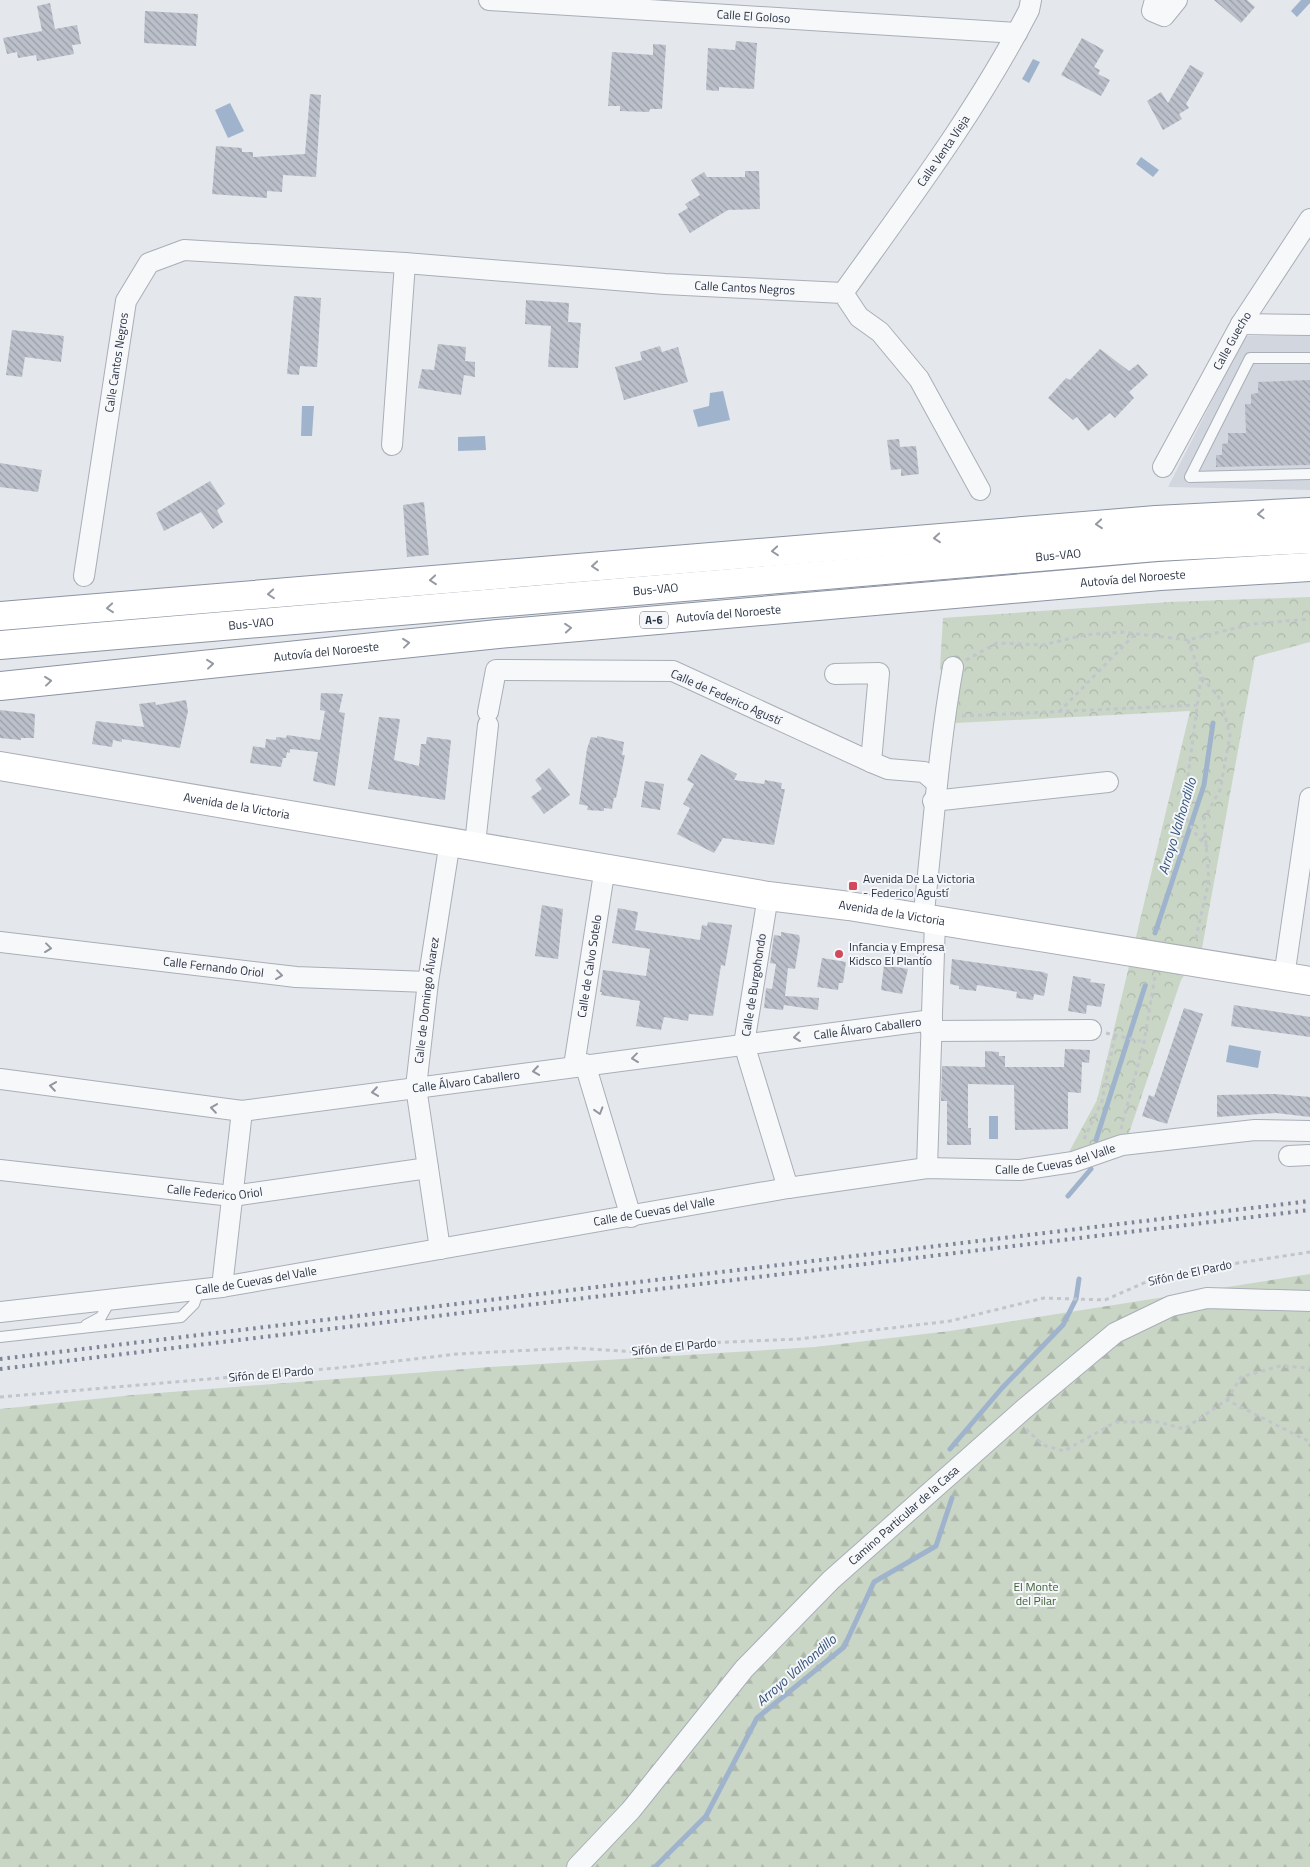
<svg xmlns="http://www.w3.org/2000/svg" width="1310" height="1867" font-family="'Titillium Web',sans-serif">
	<style>
		.built { fill: #d2d6de }
		.forest { fill: url(#forest-firs) }
		.park { fill: url(#park-crowns) }
		.water { fill: #9fb4cc }
		.lines { fill: none; stroke-linecap: round; stroke-linejoin: round }
		.stream { stroke: #9fb4cc; stroke-width: 5 }
		.building { fill: url(#building-back-hatch) }
		.lane-casing { stroke: #a9aeb7; stroke-width: 12 }
		.street-casing { stroke: #a9aeb7; stroke-width: 22 }
		.secondary-casing { stroke: #a9aeb7; stroke-width: 30 }
		.highway-casing { stroke: #8b94a3; stroke-width: 30 }
		.path { stroke: #c2c5cb; stroke-width: 3; stroke-dasharray: 4 4; stroke-linecap: butt }
		.lane { stroke: #f7f8fa; stroke-width: 10 }
		.street { stroke: #f7f8fa; stroke-width: 20 }
		.secondary { stroke: #fff; stroke-width: 28 }
		.highway { stroke: #fff; stroke-width: 28 }
		.rail { stroke: #7d8696; stroke-width: 4; stroke-dasharray: 2.5 5; stroke-linecap: butt }
		.oneway { stroke: #959aa2 }
		.oneway2 { stroke: #9196a0 }
		.poi-dot { fill: #d1495b; stroke: #f4f6f9; stroke-width: 2 }
		.labels { text-anchor: middle; stroke-width: 4; stroke-linejoin: round; paint-order: stroke }
		.shield { fill: #f4f6f9; stroke: #676e7b; stroke-width: 1 }
		.shield-label { font-size: 11px; font-weight: bold; fill: #2b3445 }
		.street-label { font-size: 12px; fill: #2b3445; stroke: #f4f6f9 }
		.poi-label { font-size: 12px; fill: #2b3445; stroke: #f4f6f9; text-anchor: start }
		.park-label { font-size: 12px; fill: #3f6138; stroke: #f4f6f9 }
		.water-label { font-size: 14px; font-style: italic; fill: #34527a; stroke: #f4f6f9 }
	</style>
	<defs>
		<pattern id="forest-firs" width="22" height="20" patternUnits="userSpaceOnUse" patternTransform="scale(1.25)"><rect width="22" height="20" fill="#c9d6c5"/><path d="M5 1l3.5 6h-7zM16 11l3.5 6h-7z" fill="#adb8ab"/></pattern>
		<pattern id="park-crowns" width="20" height="18" patternUnits="userSpaceOnUse" patternTransform="scale(1.25)"><rect width="20" height="18" fill="#c9d6c5"/><path d="M2 6a3 3 0 1 1 6 0M12 15a3 3 0 1 1 6 0" fill="none" stroke="#adb8ab"/></pattern>
		<pattern id="building-back-hatch" width="6" height="6" patternUnits="userSpaceOnUse" patternTransform="scale(1.25)"><rect width="6" height="6" fill="#bbc0ca"/><path d="M-1 5l2 2M0 0l6 6M5-1l2 2" fill="none" stroke="#989da6"/></pattern>
	</defs>
	<rect width="100%" height="100%" fill="#e4e7ec"/>
	<path class="built" d="M1245,336H1310V490L1168,487Z"/>
	<path class="forest" d="M1310,1274V1867H0V1409L133,1395L490,1367L815,1347L950,1331Z"/>
	<path class="park" d="M1310,597V642L1255,657L1202,948L1181,980L1127,1139L1069,1152L1097,1100L1190,711L956,723L940,667L943,618L1169,602Z"/>
	<path class="water" d="M1301,0H1310V3L1297,17L1291,11Z
		M1033,59L1040,62L1029,83L1022,79Z
		M230,103L244,131L228,138L215,110Z
		M1141,157L1159,170L1153,177L1136,164Z
		M723,391L730,420L698,427L693,410L709,406L710,393Z
		M302,406H314L312,436H301Z
		M485,436L486,450L458,451V437Z
		M1229,1045L1261,1051L1258,1068L1226,1062Z
		M989,1116H998V1139H989Z"/>
	<g class="lines">
		<path class="stream" d="M1155,933L1204,785L1213,723
			M1096,1140L1145,986
			M1068,1196L1091,1169
			M950,1449L1002,1388L1063,1325L1076,1299L1079,1279
			M655,1867L706,1816L757,1718L844,1647L874,1582L936,1546L952,1498"/>
	</g>
	<path class="building" d="M1214,0H1247L1255,7L1241,23Z
		M50,3L55,29L77,25L81,44L72,45L74,54L37,61L36,55L18,58L17,52L7,54L3,38L42,31L37,6Z
		M145,11L198,14L196,46L144,43Z
		M1082,38L1104,50L1094,67L1100,70L1098,74L1110,80L1101,96L1061,75Z
		M736,41L757,43L754,89L719,87V91L706,90L708,48L735,50Z
		M653,44L666,45L662,109H650L649,112L620,111V106H608L612,52L653,55Z
		M1190,65L1204,73L1186,104L1189,108L1179,114L1182,119L1163,130L1147,101L1161,92L1168,103Z
		M310,94L321,95L316,177L283,175L282,192L267,191V198L212,194L216,146L242,148V152H253V157L305,154Z
		M745,171H759L760,209L728,210L690,233L678,214L688,208L685,204L700,195L691,180L704,172L707,177H745Z
		M294,296L321,298L317,367L300,366L299,375L287,374Z
		M526,300L569,303L568,322L581,323L578,368L548,367L551,326L525,324Z
		M12,330L64,336L61,362L25,357L22,377L6,375Z
		M438,344L466,347L465,361L475,362V377L464,375L461,395L418,388L422,369L434,370Z
		M660,346L662,352L678,347L688,382L624,400L615,367L642,360L640,352Z
		M1100,349L1129,371L1138,364L1148,375L1129,392L1134,398L1115,418L1110,413L1088,431L1077,417L1073,420L1048,398L1066,378L1070,380Z
		M1310,380V465L1216,467V455H1222V444L1228,443V433H1246L1245,404H1251V394L1258,393V382Z
		M899,439L900,447L916,446L919,474L901,476V469L891,470L887,440Z
		M0,463L42,470L38,492L0,487Z
		M210,481L225,504L217,510L223,522L213,529L201,512L164,531L156,513Z
		M424,502L429,555L407,557L403,505Z
		M321,693L343,694L339,712L345,713L335,786L313,781L318,752L290,749V753L287,752L286,758H283L281,767L250,763L253,746L265,748L266,739L276,740V737L286,738L287,735L320,740L325,711L320,710Z
		M186,700L188,711L180,748L122,739V742L113,740L112,747L92,744L96,721L144,727L139,704L155,702L156,705Z
		M0,710L35,714L34,738H21V740L0,738Z
		M379,717L400,719L394,760L419,766L421,744H426L427,737L451,740L445,800L368,789Z
		M597,736L624,742L622,755H625L616,798H614L612,809L604,808V811L587,810L588,806L579,804L587,749L591,737L597,738Z
		M701,754L737,774L734,780L764,784L765,780L782,783L781,789H785L774,845L723,838L714,853L677,834L690,808L683,804L694,784L687,780Z
		M549,768L570,795L544,814L531,797L542,789L535,780Z
		M645,781L664,784L660,810L641,807Z
		M542,905L563,909L558,959L535,956Z
		M618,908L638,912L635,930L700,940L702,925L707,926L708,922L732,925L725,966L721,965L713,1016L689,1014L688,1021L664,1017L661,1030L636,1026L640,1001L601,995L602,992H600L603,970L646,976L650,949L612,943Z
		M781,932L799,935L800,939L795,969L788,968L785,996L819,998L818,1010L784,1005L783,1010L764,1008L766,988L772,989L776,964L770,963L774,935L781,936Z
		M822,958L846,962L843,983H839L838,990L817,987Z
		M952,959L1043,972L1048,974L1044,996L1034,994L1033,1000L1016,998L1017,992L1007,990L977,985L976,991L959,989V986L950,984Z
		M884,965L908,969L902,994L881,990Z
		M1073,976L1091,979L1090,982L1105,984L1101,1007L1087,1005L1086,1014L1068,1011Z
		M1234,1005L1310,1017V1037L1231,1026Z
		M1184,1008L1203,1014L1167,1124L1142,1116L1149,1095L1154,1097Z
		M1065,1049L1090,1050L1089,1063L1082,1062L1081,1093L1068,1092V1129L1015,1130L1014,1085L968,1084V1128H971V1145H947V1101H941L942,1066L985,1067V1051L999,1052V1056H1005V1067H1064Z
		M1275,1094L1310,1097V1117L1276,1113L1217,1117V1095Z"/>
	<g class="lines">
		<defs>
			<path id="lane" d="M1310,358H1250L1190,477L1310,474
				M86,1325L101,1317L111,1299
				M0,1337L181,1317L194,1304L199,1290"/>
			<g id="street">
				<path id="s1" d="M489,0L1017,33"/>
				<path d="M1155,0L1152,11L1164,16L1177,0"/>
				<path id="s2" d="M843,293C908,202 977,111 1029,10L1031,0"/>
				<path d="M1241,324L1310,325"/>
				<path d="M392,445L405,263"/>
				<path id="s3" d="M1163,467L1241,324L1310,219"/>
				<path id="s4" d="M84,576L126,301L149,263L184,250L405,263L665,284L843,293L859,317L880,332L919,379L980,490"/>
				<path d="M835,674L879,673L871,762"/>
				<path d="M488,712L496,670L673,671L871,762L888,769L924,772L937,783"/>
				<path d="M933,801L1108,782"/>
				<path d="M475,844L488,725"/>
				<path d="M768,896L744,1044L788,1188"/>
				<path d="M923,920C933,835 938,751 953,667"/>
				<path id="s5" d="M0,942L296,977L428,982"/>
				<path d="M1284,977L1310,798"/>
				<path d="M931,1031L1091,1030"/>
				<path d="M585,1064L631,1217"/>
				<path id="s6" d="M574,1066L605,867"/>
				<path id="s7" d="M0,1079L242,1111L932,1020"/>
				<path d="M1289,1156L1310,1155"/>
				<path d="M927,1168L935,921"/>
				<path id="s8" d="M0,1170L232,1196L428,1168"/>
				<path id="s9" d="M440,1249L416,1087L428,982L450,841"/>
				<path d="M222,1287L242,1111"/>
				<path id="s10" d="M0,1312L222,1287L788,1188L927,1168L1020,1170L1073,1162L1122,1145L1255,1130L1310,1131"/>
				<path id="s11" d="M577,1867L631,1810L744,1669L831,1580L1024,1409L1115,1333L1171,1306L1207,1298L1310,1301"/>
			</g>
			<g id="secondary">
				<path id="s12" d="M0,766L768,896L849,906L1310,981"/>
			</g>
			<g id="highway">
				<path d="M0,616L1156,520L1310,512"/>
				<path id="s13" d="M0,645L1156,547L1310,539"/>
				<path id="s14" d="M0,686L498,634L1160,576L1310,567"/>
			</g>
		</defs>
		<use href="#lane" class="lane-casing"/>
		<use href="#street" class="street-casing"/>
		<use href="#secondary" class="secondary-casing"/>
		<use href="#highway" class="highway-casing"/>
		<path class="path" d="M1188,640L1201,676L1221,700L1230,735L1220,790L1204,819L1209,880L1195,942
			M966,660L997,643L1043,645L1084,635L1122,632L1188,640L1252,624L1310,619
			M1201,677L1183,814C1192,826 1196,838 1208,847
			M1059,712L1135,634
			M962,716L1197,705
			M1106,1033L1144,1042
			M1121,1129L1144,1042L1155,977
			M1084,1139L1102,1101L1115,1035
			M0,1397L337,1368L457,1354L572,1348L636,1352L681,1344L799,1339L950,1321L1044,1298L1105,1300L1146,1282L1225,1265L1310,1252
			M1227,1400L1241,1377L1280,1366L1310,1368
			M1026,1429L1043,1445L1064,1451L1116,1422H1159L1184,1429L1227,1400L1310,1442"/>
		<use href="#lane" class="lane"/>
		<use href="#street" class="street"/>
		<use href="#secondary" class="secondary"/>
		<use href="#highway" class="highway"/>
		<path class="rail" d="M0,1359L1310,1201
			M0,1369L1310,1210"/>
	</g>
	<defs><path id="oneway-chevron" d="M-2-3.5L2.5 0L-2 3.5" fill="none" stroke-width="1.6" stroke-linecap="round" stroke-linejoin="round" transform="scale(1.25)"/></defs>
	<g class="oneway">
		<use href="#oneway-chevron" transform="translate(1261 514) rotate(177)"/>
		<use href="#oneway-chevron" transform="translate(1099 524) rotate(175)"/>
		<use href="#oneway-chevron" transform="translate(937 538) rotate(175)"/>
		<use href="#oneway-chevron" transform="translate(775 551) rotate(175)"/>
		<use href="#oneway-chevron" transform="translate(595 566) rotate(175)"/>
		<use href="#oneway-chevron" transform="translate(433 580) rotate(175)"/>
		<use href="#oneway-chevron" transform="translate(271 594) rotate(175)"/>
		<use href="#oneway-chevron" transform="translate(110 608) rotate(175)"/>
		<use href="#oneway-chevron" transform="translate(568 628) rotate(-5)"/>
		<use href="#oneway-chevron" transform="translate(406 643) rotate(-6)"/>
		<use href="#oneway-chevron" transform="translate(210 664) rotate(-6)"/>
		<use href="#oneway-chevron" transform="translate(48 681) rotate(-6)"/>
	</g>
	<g class="oneway2">
		<use href="#oneway-chevron" transform="translate(48 948) rotate(7)"/>
		<use href="#oneway-chevron" transform="translate(279 975) rotate(7)"/>
		<use href="#oneway-chevron" transform="translate(797 1037) rotate(173)"/>
		<use href="#oneway-chevron" transform="translate(635 1058) rotate(173)"/>
		<use href="#oneway-chevron" transform="translate(536 1071) rotate(172)"/>
		<use href="#oneway-chevron" transform="translate(53 1086) rotate(-172)"/>
		<use href="#oneway-chevron" transform="translate(375 1092) rotate(172)"/>
		<use href="#oneway-chevron" transform="translate(214 1108) rotate(-172)"/>
		<use href="#oneway-chevron" transform="translate(599 1111) rotate(73)"/>
	</g>
	<g class="poi-dot">
		<rect x="848" y="881" width="10" height="10" rx="2.5"/>
		<circle cx="839" cy="954" r="5"/>
	</g>
	<g class="labels">
		<rect class="shield" x="640" y="611.5" width="28" height="17" rx="4"/>
		<g class="shield-label">
			<text x="654" y="624">A-6</text>
		</g>
		<g class="street-label">
			<text dy="4" stroke="none"><textPath href="#s1" startOffset="265">Calle El Goloso</textPath></text>
			<text dy="4" stroke="none"><textPath href="#s2" startOffset="174">Calle Venta Vieja</textPath></text>
			<text dy="4" stroke="none"><textPath href="#s4" startOffset="922">Calle Cantos Negros</textPath></text>
			<text dy="4" stroke="none"><textPath href="#s3" startOffset="144">Calle Guecho</textPath></text>
			<text dy="4" stroke="none"><textPath href="#s4" startOffset="216">Calle Cantos Negros</textPath></text>
			<text dy="4" stroke="none"><textPath href="#s13" startOffset="1062">Bus-VAO</textPath></text>
			<text dy="4" stroke="none"><textPath href="#s14" startOffset="1138">Autovía del Noroeste</textPath></text>
			<text dy="4" stroke="none"><textPath href="#s13" startOffset="658">Bus-VAO</textPath></text>
			<text dy="4" stroke="none"><textPath href="#s14" startOffset="732">Autovía del Noroeste</textPath></text>
			<text dy="4" stroke="none"><textPath href="#s13" startOffset="252">Bus-VAO</textPath></text>
			<text dy="4" stroke="none"><textPath href="#s14" startOffset="328">Autovía del Noroeste</textPath></text>
			<text transform="translate(726 697) rotate(24)" y="4">Calle de Federico Agustí</text>
			<text dy="4" stroke="none"><textPath href="#s12" startOffset="240">Avenida de la Victoria</textPath></text>
			<text dy="4" stroke="none"><textPath href="#s12" startOffset="904">Avenida de la Victoria</textPath></text>
			<text dy="4" stroke="none"><textPath href="#s6" startOffset="101">Calle de Calvo Sotelo</textPath></text>
			<text dy="4" stroke="none"><textPath href="#s5" startOffset="215">Calle Fernando Oriol</textPath></text>
			<text transform="translate(754 985) rotate(-81)" y="4">Calle de Burgohondo</text>
			<text dy="4" stroke="none"><textPath href="#s9" startOffset="251">Calle de Domingo Álvarez</textPath></text>
			<text dy="4" stroke="none"><textPath href="#s7" startOffset="875">Calle Álvaro Caballero</textPath></text>
			<text dy="4" stroke="none"><textPath href="#s7" startOffset="470">Calle Álvaro Caballero</textPath></text>
			<text dy="4" stroke="none"><textPath href="#s10" startOffset="1068">Calle de Cuevas del Valle</textPath></text>
			<text dy="4" stroke="none"><textPath href="#s8" startOffset="216">Calle Federico Oriol</textPath></text>
			<text dy="4" stroke="none"><textPath href="#s10" startOffset="662">Calle de Cuevas del Valle</textPath></text>
			<text transform="translate(1190 1273) rotate(-12)" y="4">Sifón de El Pardo</text>
			<text dy="4" stroke="none"><textPath href="#s10" startOffset="258">Calle de Cuevas del Valle</textPath></text>
			<text transform="translate(674 1347) rotate(-6)" y="4">Sifón de El Pardo</text>
			<text transform="translate(271 1374) rotate(-5)" y="4">Sifón de El Pardo</text>
			<text dy="4" stroke="none"><textPath href="#s11" startOffset="481">Camino Particular de la Casa</textPath></text>
		</g>
		<g class="poi-label">
			<text x="863" y="883">Avenida De La Victoria<tspan x="863" dy="14">- Federico Agustí</tspan></text>
			<text x="849" y="951">Infancia y Empresa<tspan x="849" dy="14">Kidsco El Plantío</tspan></text>
		</g>
		<g class="park-label">
			<text x="1036" y="1591">El Monte<tspan x="1036" dy="14">del Pilar</tspan></text>
		</g>
		<g class="water-label">
			<text transform="translate(1177 826) rotate(-73)" y="5">Arroyo Valhondillo</text>
			<text transform="translate(796 1670) rotate(-41)" y="5">Arroyo Valhondillo</text>
		</g>
	</g>
</svg>
